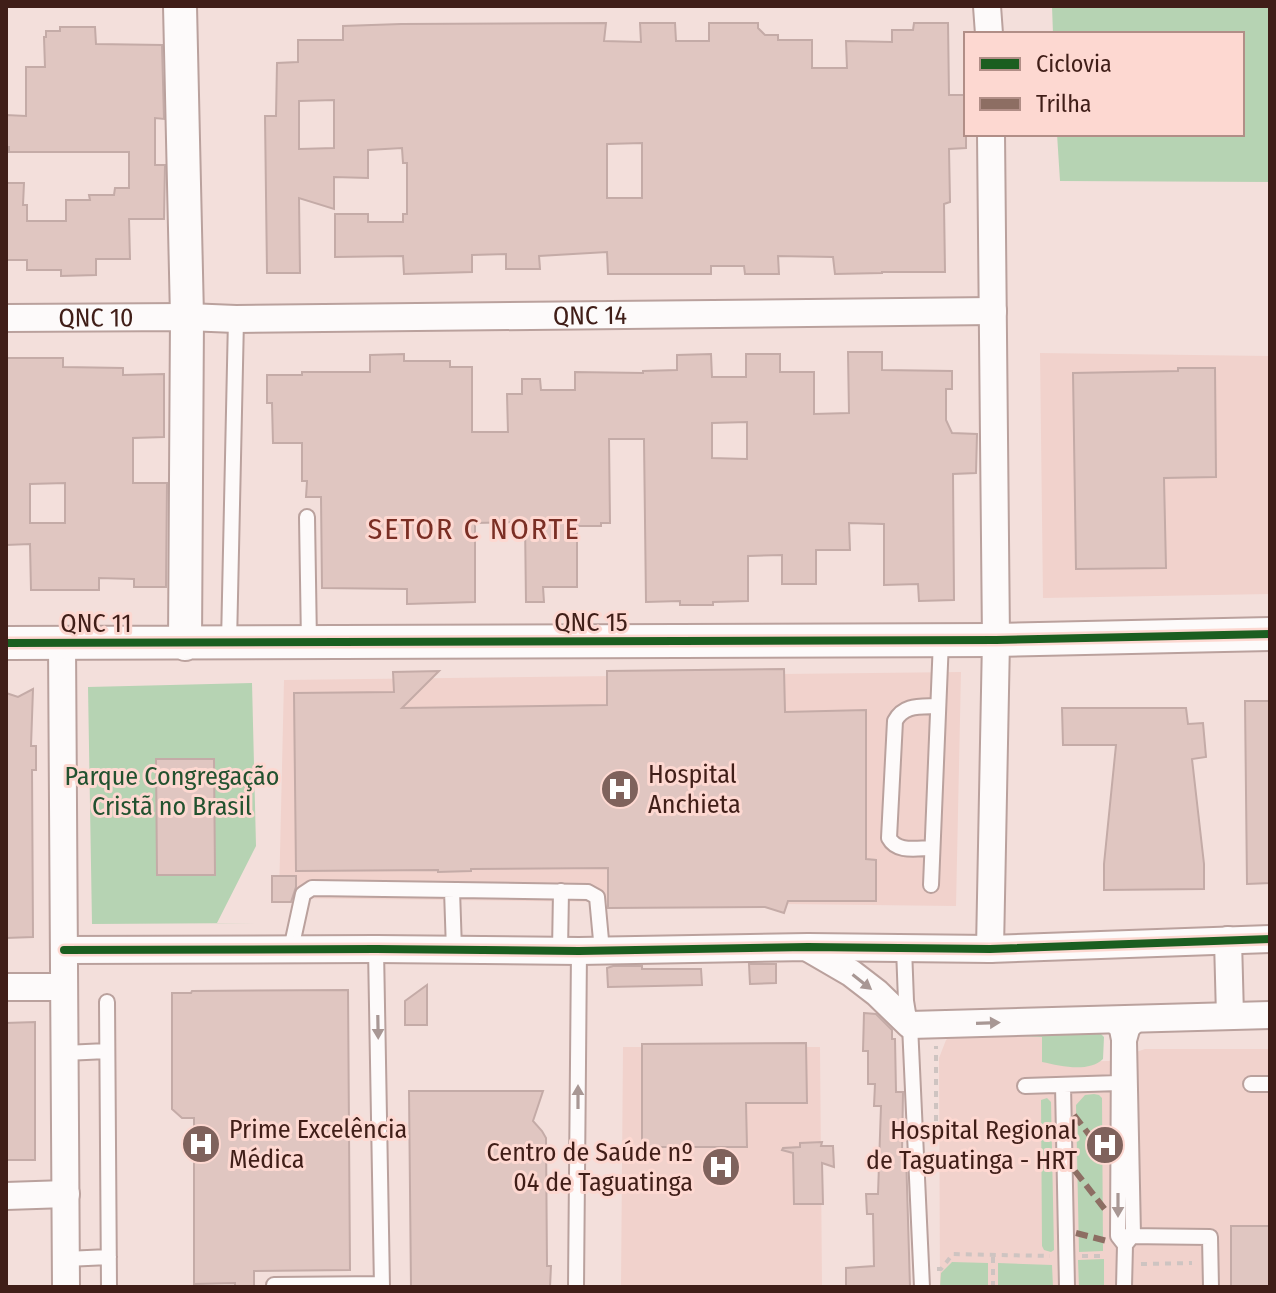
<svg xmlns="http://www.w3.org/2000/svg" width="1276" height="1293" font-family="'Fira Sans Condensed',sans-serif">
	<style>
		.built { fill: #f1d2cc }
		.green { fill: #b6d3b3 }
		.building { fill: #e0c6c1; stroke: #c4aba7; stroke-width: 2; fill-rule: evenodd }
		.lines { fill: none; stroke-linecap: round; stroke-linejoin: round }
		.service-casing { stroke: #baa19d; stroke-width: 18 }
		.minor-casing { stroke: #baa19d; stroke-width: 30 }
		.tertiary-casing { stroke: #baa19d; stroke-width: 36 }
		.path { stroke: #cec4c1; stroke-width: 4; stroke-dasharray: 6 6; stroke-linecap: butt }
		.service { stroke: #fdfafa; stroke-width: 14 }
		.minor { stroke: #fdfafa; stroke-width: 26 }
		.tertiary { stroke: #fdfafa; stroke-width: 32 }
		.quiet { stroke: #8d6e63; stroke-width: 6; stroke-dasharray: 12 6; stroke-linecap: butt }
		.cycleway-casing { stroke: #fdd8d1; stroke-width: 13 }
		.cycleway { stroke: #1b5e20; stroke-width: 8 }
		.oneway { fill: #a89794 }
		.labels { text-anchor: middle; stroke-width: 6; stroke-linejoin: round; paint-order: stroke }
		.street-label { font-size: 26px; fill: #401e18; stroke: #fdd8d1 }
		.poi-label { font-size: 26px; fill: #401e18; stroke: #fdd8d1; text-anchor: start }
		.park-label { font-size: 26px; fill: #22522f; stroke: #fdd8d1 }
		.quarter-label { font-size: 30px; letter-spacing: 2px; fill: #7a2e24; stroke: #fdd8d1 }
	</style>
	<rect width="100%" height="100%" fill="#f3dfdb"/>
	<path class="built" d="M1040,353L1270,356V594L1043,598Z
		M961,672L956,906L279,898L284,680Z
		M954,1034L1042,1037L1043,1062L1109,1061L1145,1049H1270V1287H940L939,1058L946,1040Z
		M623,1047H820L822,1287H621Z"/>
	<path class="green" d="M1052,6H1270V182L1060,181L1057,134H1242V34H1053Z
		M252,683L256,846L217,923H258L92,924L88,687Z
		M1021,1030L1100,1033L1104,1037L1103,1059C1088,1073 1061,1066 1042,1062V1037L1021,1036Z
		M1094,1094L1099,1095L1102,1098L1103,1251L1079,1252L1076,1105L1085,1095Z
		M1047,1098L1051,1102L1054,1250L1051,1252L1044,1250L1042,1246L1041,1100Z
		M1104,1259V1287H1079L1078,1260Z
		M952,1262L988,1263V1287H940L941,1273Z
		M998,1263L1052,1265L1053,1287H998Z"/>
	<path class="building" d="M606,23L604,41L641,42L640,23H675L676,41H709V23H758V28L765,35H778V40H812V68H847L846,41L892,42V30H913L914,23H948L949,95H966V148L949,149L950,202L944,204L945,272H882V273L835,274L833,257L778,256L779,274H745L744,266H711V274H608L607,252L539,256L540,269H506V254L472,255V272L404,274L403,256L335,257V214H368V222H403V214H407V163H403L402,148L368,150V178L334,177V209L299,198L300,273H267L265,116H276L277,63L298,62V40H343V26L401,24ZM334,100V148L299,149V101ZM642,143V198H607V144Z
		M60,27H95L96,44L162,45L164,119L155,118V165H165L164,219H129L130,259H96V275L61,276V270H27V260H6V183H24L23,205H27V221H66V200H90L89,195H114L115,188H129V152H9V147H6V115L26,116V67H45L44,37H46V31H60Z
		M848,352H882V370L952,371V389H946V420L952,433L977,434L976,473L953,474L954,600L919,601L918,584L884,585V524L849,523L850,550H816V584H782V555L748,556V601L713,602V605H680V601L646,602L644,439H609L610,523H601V526H577V587H543L544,602H526L525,522L475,523V602L407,604V589L322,588L321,497H306L307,481H302V443H273L272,403H267V375H302V372H370V355L404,354V361H450V367H472V432H508L507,394H522V379H540L541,390H575V372L643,373V371L677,370V355L711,354L712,377H746V354H780V372H814V414L849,413ZM747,422V459L712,458V423Z
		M6,358H63V367L123,368V375L164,374V437L133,438V483H167L166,587H134V579L99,578V590H31L30,544L6,545ZM65,483V523H30V484Z
		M1178,368H1215L1216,477L1164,478L1166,568L1076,569L1073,373L1178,371Z
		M784,669L785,712L866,710V859L876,860V901H788L784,913L765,907L608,908V868L471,869V871L438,872V870L296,871L294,693L394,692L393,672L439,671L402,708L607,705V671Z
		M33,689L31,746H36V770H32L33,937L6,938V693L18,697Z
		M1245,701H1270V883L1247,884Z
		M1062,708H1186L1188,724L1203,723L1206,757L1192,759L1204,864V889L1104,890V864L1116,745H1063Z
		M156,759H214L215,875H157Z
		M272,876H296V887L291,902H272Z
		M749,964H776V983L750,984Z
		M613,966H642V969H701L702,985L608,987L607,968Z
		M427,985V1025H405V1001Z
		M348,990L350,1270L254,1271V1287H235V1283L194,1284V1118H182L172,1109V993H191L192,991Z
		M864,1013L876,1014L892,1030V1039H895L896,1092H903L902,1153H906L910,1287H846V1268L874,1266L873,1214H867L866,1194H878L881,1106H874L875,1084H868V1051H863Z
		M35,1022V1160H6V1023Z
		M806,1043L807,1103H746L747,1147H642V1044Z
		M409,1091H543L533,1121L542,1131L546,1138L547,1266H551L550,1287H411Z
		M822,1142L821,1146H833L834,1167L822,1163L823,1204H794L793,1153L782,1150L783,1148L800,1147V1143Z
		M1231,1226H1270V1287H1231Z"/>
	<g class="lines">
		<defs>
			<path id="service" d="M307,517L309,643
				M229,643L236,319
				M932,848C917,848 897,853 889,838L895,721C904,704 921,707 938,706
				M931,885L941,640
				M452,890L454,950
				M904,948L906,1001L910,1025L922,1287
				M291,949L303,894L312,888L588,892L597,897L602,951
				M376,949L382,1287
				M560,951L561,891
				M107,1002L109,1287
				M1107,1020L1117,1030L1119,1040L1118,1236L1125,1245
				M65,1053L107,1051
				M1251,1084H1270
				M1063,1085L1067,1287
				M1025,1086L1119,1083
				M1127,1236L1210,1237L1211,1287
				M66,1259L109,1257
				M274,1285L382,1284
				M576,1287L579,951
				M1124,1287L1125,1245L1133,1235L1129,1041L1132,1030L1143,1019"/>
			<g id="minor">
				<path d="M987,6L989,34"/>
				<path id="s1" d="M6,318L187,317L236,319L993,311"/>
				<path d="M62,643L66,1287"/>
				<path d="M1228,940L1230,1016"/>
				<path d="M808,948L851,973L877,993L910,1025L1270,1015"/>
				<path d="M990,949L996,640L991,134"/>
				<path d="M64,950L376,949L579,951L808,947L990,949L1270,939"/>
				<path d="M6,987H64"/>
				<path d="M6,1196L66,1194"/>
			</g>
			<path id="tertiary" d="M180,6L187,317L185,644
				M6,643L996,640L1270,634"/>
		</defs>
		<use href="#service" class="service-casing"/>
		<use href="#minor" class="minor-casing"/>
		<use href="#tertiary" class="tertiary-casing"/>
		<path class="path" d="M936,1145V1046
			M1082,1256H1106
			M1141,1264L1192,1263
			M937,1269H941L953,1254L1050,1256
			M993,1287V1255"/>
		<use href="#service" class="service"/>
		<use href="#minor" class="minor"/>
		<use href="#tertiary" class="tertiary"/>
		<path class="quiet" d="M1074,1115L1107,1158
			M1075,1171L1107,1212
			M1076,1233L1107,1241"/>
		<defs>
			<path id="cycleway" d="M6,643L996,640L1270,634
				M64,950L376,949L579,951L808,947L990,949L1270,939"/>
		</defs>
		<use href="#cycleway" class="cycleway-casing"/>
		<use href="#cycleway" class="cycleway"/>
	</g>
	<defs><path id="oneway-solid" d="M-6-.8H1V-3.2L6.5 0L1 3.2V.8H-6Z" transform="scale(2)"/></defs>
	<g class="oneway">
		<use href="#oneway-solid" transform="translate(862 982) rotate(38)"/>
		<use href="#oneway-solid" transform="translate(988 1023) rotate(-2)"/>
		<use href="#oneway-solid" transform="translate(378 1027) rotate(89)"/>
		<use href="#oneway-solid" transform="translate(578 1097) rotate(-90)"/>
		<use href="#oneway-solid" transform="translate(1118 1205) rotate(90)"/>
	</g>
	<defs>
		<symbol id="hospital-disc" viewBox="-11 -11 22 22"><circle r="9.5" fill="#7f625c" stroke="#fdd8d1"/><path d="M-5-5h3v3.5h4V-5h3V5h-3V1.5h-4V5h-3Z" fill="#fff"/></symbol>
	</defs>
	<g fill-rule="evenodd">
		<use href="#hospital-disc" x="598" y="767" width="44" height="44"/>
		<use href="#hospital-disc" x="179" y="1122" width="44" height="44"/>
		<use href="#hospital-disc" x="1083" y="1123" width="44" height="44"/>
		<use href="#hospital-disc" x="699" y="1145" width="44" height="44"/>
	</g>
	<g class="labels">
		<g class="street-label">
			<text dy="9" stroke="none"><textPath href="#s1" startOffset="584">QNC 14</textPath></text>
			<text dy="9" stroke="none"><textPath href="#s1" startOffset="90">QNC 10</textPath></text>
			<text x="591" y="631">QNC 15</text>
			<text x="96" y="632">QNC 11</text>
		</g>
		<g class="poi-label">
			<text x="648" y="783">Hospital<tspan x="648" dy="30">Anchieta</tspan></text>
			<text x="229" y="1138">Prime Excelência<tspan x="229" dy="30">Médica</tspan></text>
			<text x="1077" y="1139" text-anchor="end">Hospital Regional<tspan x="1077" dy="30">de Taguatinga - HRT</tspan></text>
			<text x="693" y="1161" text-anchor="end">Centro de Saúde nº<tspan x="693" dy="30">04 de Taguatinga</tspan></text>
		</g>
		<g class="park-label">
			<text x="172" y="785">Parque Congregação<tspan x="172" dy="30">Cristã no Brasil</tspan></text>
		</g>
		<g class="quarter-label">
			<text x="474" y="539">SETOR C NORTE</text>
		</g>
	</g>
	<rect width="1276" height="1293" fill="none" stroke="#401e18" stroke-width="16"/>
	<rect x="964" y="32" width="280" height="104" fill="#fdd8d1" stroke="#b18e87" stroke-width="2"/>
	<rect x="980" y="58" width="40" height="12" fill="#1b5e20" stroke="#b18e87" stroke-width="2"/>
	<text x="1036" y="72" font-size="24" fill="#401e18">Ciclovia</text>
	<rect x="980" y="98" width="40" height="12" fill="#8d6e63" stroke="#b18e87" stroke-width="2"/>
	<text x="1036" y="112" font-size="24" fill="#401e18">Trilha</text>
</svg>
